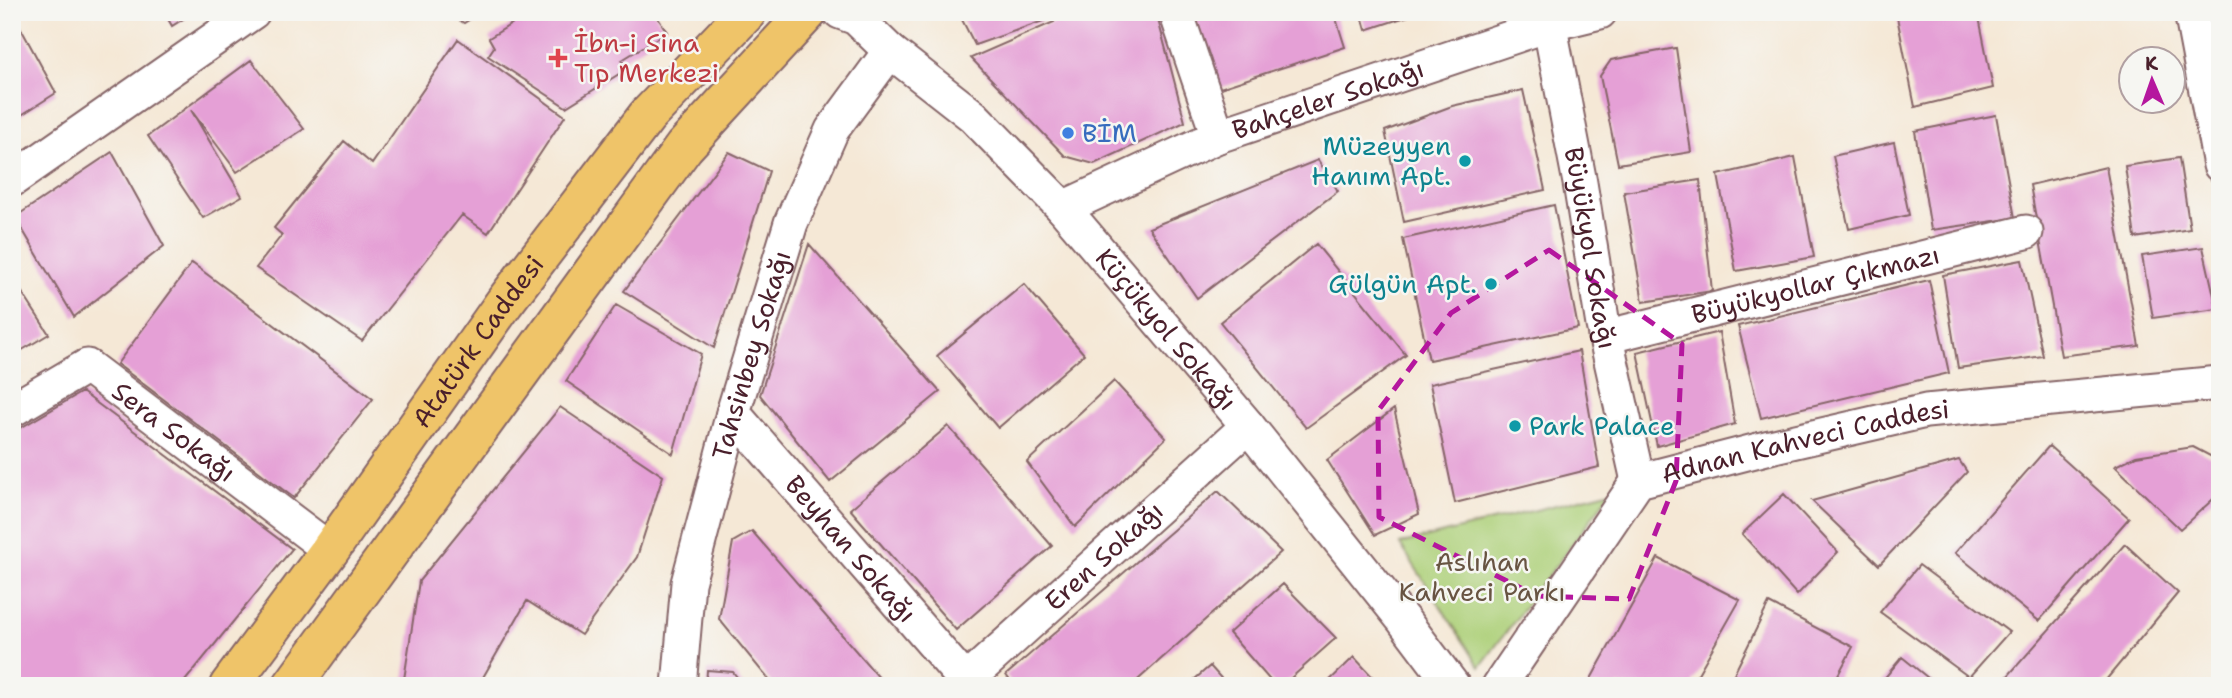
<svg xmlns="http://www.w3.org/2000/svg" width="2232" height="698" font-family="'Shantell Sans',sans-serif">
	<style>
		.green { fill: #add079; stroke: #7c7852; stroke-width: 2 }
		.building { fill: #e5a0d6 }
		.lines { fill: none; stroke-linecap: round; stroke-linejoin: round }
		.minor-casing { stroke: #866567; stroke-width: 37 }
		.primary-casing { stroke: #866567; stroke-width: 42 }
		.minor { stroke: #fff; stroke-width: 33 }
		.primary { stroke: #efc469; stroke-width: 38 }
		.marked { fill: none; stroke: #b5179e; stroke-width: 5; stroke-dasharray: 14 9; stroke-linejoin: round }
		.health-dot { fill: #e0444e; stroke: #f6f6f2; stroke-width: 2.5 }
		.shop-dot { fill: #3f7fe0; stroke: #f6f6f2; stroke-width: 2.5 }
		.culture-dot { fill: #0f9aa8; stroke: #f6f6f2; stroke-width: 2.5 }
		.labels { text-anchor: middle; stroke-width: 5; stroke-linejoin: round; paint-order: stroke }
		.health-label { font-size: 26px; fill: #be3a42; stroke: #f6f6f2; text-anchor: start }
		.street-label { font-size: 26px; fill: #4a1f2b; stroke: #f6f6f2 }
		.shop-label { font-size: 26px; fill: #366cbe; stroke: #f6f6f2; text-anchor: start }
		.culture-label { font-size: 26px; fill: #0d838f; stroke: #f6f6f2; text-anchor: end }
		.park-label { font-size: 26px; fill: #685442; stroke: #f6f6f2 }
	</style>
	<rect width="100%" height="100%" fill="#f6f6f2"/>
	<filter id="ink" filterUnits="userSpaceOnUse"><feTurbulence type="fractalNoise" baseFrequency=".0143" numOctaves="2"/><feDisplacementMap in="SourceGraphic" scale="14" xChannelSelector="R" yChannelSelector="G"/><feConvolveMatrix kernelMatrix="1 2 1 2 8 2 1 2 1" color-interpolation-filters="sRGB"/></filter>
	<filter id="wash" filterUnits="userSpaceOnUse"><feTurbulence type="fractalNoise" baseFrequency=".00686" numOctaves="4" result="noise"/><feDisplacementMap in="SourceGraphic" scale="28" xChannelSelector="R" yChannelSelector="G"/><feGaussianBlur stdDeviation="1.57" result="paint"/><feColorMatrix in="noise" values="0 0 0 0 0 0 0 0 0 0 0 0 0 0 0 0 0 1.4 0 .05"/><feComposite in="paint" operator="in"/></filter>
	<g filter="url(#wash)">
		<rect width="100%" height="100%" fill="#f5e8d6"/>
		<path class="green" d="M1612,491L1480,667L1400,544Z"/>
		<g id="blocks">
			<path class="building" d="M12,12L56,93L12,121Z
				M164,12H194L172,26Z
				M446,12H481L464,23Z
				M531,12H654L667,32L622,60L627,69L566,107L488,56L494,47L489,38Z
				M958,12H1041L1046,20L975,45Z
				M1049,12H1073L1064,17L1076,12H1156L1185,122L1094,164L1065,156L971,58L1054,22Z
				M1193,12H1334L1345,47L1217,89Z
				M1361,12H1418V13L1366,30Z
				M1896,12H1978L1993,88L1915,107Z
				M458,39L565,116L488,233L462,215L362,341L256,268L282,235L274,228L344,141L372,164Z
				M1676,48L1691,152L1618,164L1600,76L1611,60Z
				M251,60L304,129L237,172L191,110L242,196L203,218L148,136Z
				M1523,90L1545,190L1404,222L1385,131L1452,106Z
				M1996,115L2015,218L1931,230L1915,131Z
				M1894,142L1909,215L1849,229L1833,156Z
				M112,152L164,246L74,317L15,217Z
				M729,152L769,171L714,348L624,291Z
				M1795,157L1814,257L1736,271L1718,175Z
				M2179,158L2190,229L2135,238L2125,166Z
				M1318,160L1338,191L1197,298L1149,228Z
				M2106,167L2139,346L2061,356L2030,185Z
				M1700,180L1712,291L1643,302L1624,192Z
				M1554,205L1578,328L1429,360L1403,239Z
				M809,244L940,392L830,482L760,395Z
				M1316,244L1406,355L1306,428L1220,322Z
				M2203,247L2217,309L2153,318L2142,256Z
				M2022,260L2043,356L1958,368L1943,275Z
				M192,263L373,399L294,498L117,364Z
				M12,277L49,334L12,356Z
				M1929,280L1949,373L1761,418L1738,326Z
				M1024,284L1084,354L998,428L937,356Z
				M616,305L701,354L673,454L566,381Z
				M1719,332L1735,424L1657,446L1637,352Z
				M1579,351L1599,467L1455,503L1430,384Z
				M1114,381L1166,438L1075,527L1027,462Z
				M82,392L292,549L181,686H12V433Z
				M560,407L663,476L637,557L581,635L527,601L478,686H403L419,581Z
				M1394,409L1419,514L1375,535L1327,460Z
				M948,426L1052,546L956,630L850,509Z
				M2049,446L2129,518L2039,621L1955,553Z
				M2193,447L2220,461V493L2180,529L2115,466L2136,456Z
				M1959,460L1967,472L1879,565L1812,501Z
				M1218,491L1281,552L1131,686H1014L1006,675Z
				M1784,494L1838,552L1797,595L1742,534Z
				M752,531L881,680L875,686H774L719,619L733,542Z
				M2125,544L2178,593L2101,686H1999Z
				M1658,558L1740,600L1691,686H1587Z
				M1919,565L2009,632L1969,677L1880,612Z
				M1283,584L1336,638L1282,686H1275L1229,633Z
				M1769,603L1853,647L1832,686H1735L1731,680Z
				M1354,657L1381,686H1324Z
				M1902,657L1938,686H1878Z
				M1210,666L1228,686H1187Z
				M707,670L733,672L744,686H706Z"/>
		</g>
	</g>
	<g filter="url(#ink)">
		<use href="#blocks" fill-opacity="0" stroke="#866567" stroke-width="2"/>
		<g class="lines">
			<defs>
				<g id="minor">
					<path id="s1" d="M840,12L856,18L890,51L973,116L1063,208L1248,426L1404,621L1453,686"/>
					<path d="M1176,12L1218,136"/>
					<path id="s2" d="M1547,12L1580,183L1603,325L1638,481"/>
					<path d="M2191,12L2220,165"/>
					<path d="M12,180L253,12"/>
					<path id="s3" d="M1063,208L1218,136L1551,24L1600,12"/>
					<path id="s4" d="M1605,337L2026,232"/>
					<path id="s5" d="M12,410L87,366L330,550"/>
					<path id="s6" d="M733,413L970,686"/>
					<path id="s7" d="M679,686L688,583L733,413L791,223L832,130L890,51"/>
					<path id="s8" d="M960,686L1248,426"/>
					<path id="s9" d="M1499,686L1638,481L1770,447L1926,411L2220,383"/>
				</g>
				<g id="primary">
					<path id="s10" d="M229,686L330,550L504,303L647,116L747,12"/>
					<path d="M292,686L684,147L808,12"/>
				</g>
			</defs>
			<use href="#minor" class="minor-casing"/>
			<use href="#primary" class="primary-casing"/>
			<use href="#minor" class="minor"/>
			<use href="#primary" class="primary"/>
		</g>
	</g>
	<path class="marked" d="M1549,250L1682,344L1676,481L1629,599L1537,596L1379,517L1378,411L1451,313Z"/>
	<path class="health-dot" d="M554.5 47.5h7v7h7v7h-7v7h-7v-7h-7v-7h7z"/>
	<circle class="shop-dot" cx="1068" cy="133" r="7"/>
	<g class="culture-dot">
		<circle cx="1465" cy="161" r="7"/>
		<circle cx="1491" cy="284" r="7"/>
		<circle cx="1515" cy="426" r="7"/>
	</g>
	<g class="labels">
		<g class="health-label">
			<text x="574" y="52">İbn-i Sina<tspan x="574" dy="30">Tıp Merkezi</tspan></text>
		</g>
		<g class="street-label">
			<text dy="9" stroke="none"><textPath href="#s3" startOffset="287">Bahçeler Sokağı</textPath></text>
			<text dy="9" stroke="none"><textPath href="#s2" startOffset="240">Büyükyol Sokağı</textPath></text>
			<text dy="9" stroke="none"><textPath href="#s4" startOffset="217">Büyükyollar Çıkmazı</textPath></text>
			<text dy="9" stroke="none"><textPath href="#s1" startOffset="458">Küçükyol Sokağı</textPath></text>
			<text dy="9" stroke="none"><textPath href="#s10" startOffset="425">Atatürk Caddesi</textPath></text>
			<text dy="9" stroke="none"><textPath href="#s7" startOffset="340">Tahsinbey Sokağı</textPath></text>
			<text dy="9" stroke="none"><textPath href="#s5" startOffset="196">Sera Sokağı</textPath></text>
			<text dy="9" stroke="none"><textPath href="#s9" startOffset="420">Adnan Kahveci Caddesi</textPath></text>
			<text dy="9" stroke="none"><textPath href="#s6" startOffset="180">Beyhan Sokağı</textPath></text>
			<text dy="9" stroke="none"><textPath href="#s8" startOffset="194">Eren Sokağı</textPath></text>
		</g>
		<g class="shop-label">
			<text x="1082" y="142">BİM</text>
		</g>
		<g class="culture-label">
			<text x="1451" y="155">Müzeyyen<tspan x="1451" dy="30">Hanım Apt.</tspan></text>
			<text x="1477" y="293">Gülgün Apt.</text>
			<text x="1529" y="435" text-anchor="start">Park Palace</text>
		</g>
		<g class="park-label">
			<text x="1482" y="571">Aslıhan<tspan x="1482" dy="30">Kahveci Parkı</tspan></text>
		</g>
	</g>
	<rect width="2232" height="698" fill="none" stroke="#f6f6f2" stroke-width="42"/>
	<g transform="translate(2152 80) rotate(358)"><circle r="33" fill="#f6f6f2" stroke="#b1a0a2" stroke-width="2"/>
	<path d="M0-5L12 26L0 18L-12 26Z" fill="#b5179e"/>
	<text y="-10" font-size="19" font-weight="bold" text-anchor="middle" fill="#4a1f2b">K</text>
	</g>
</svg>
